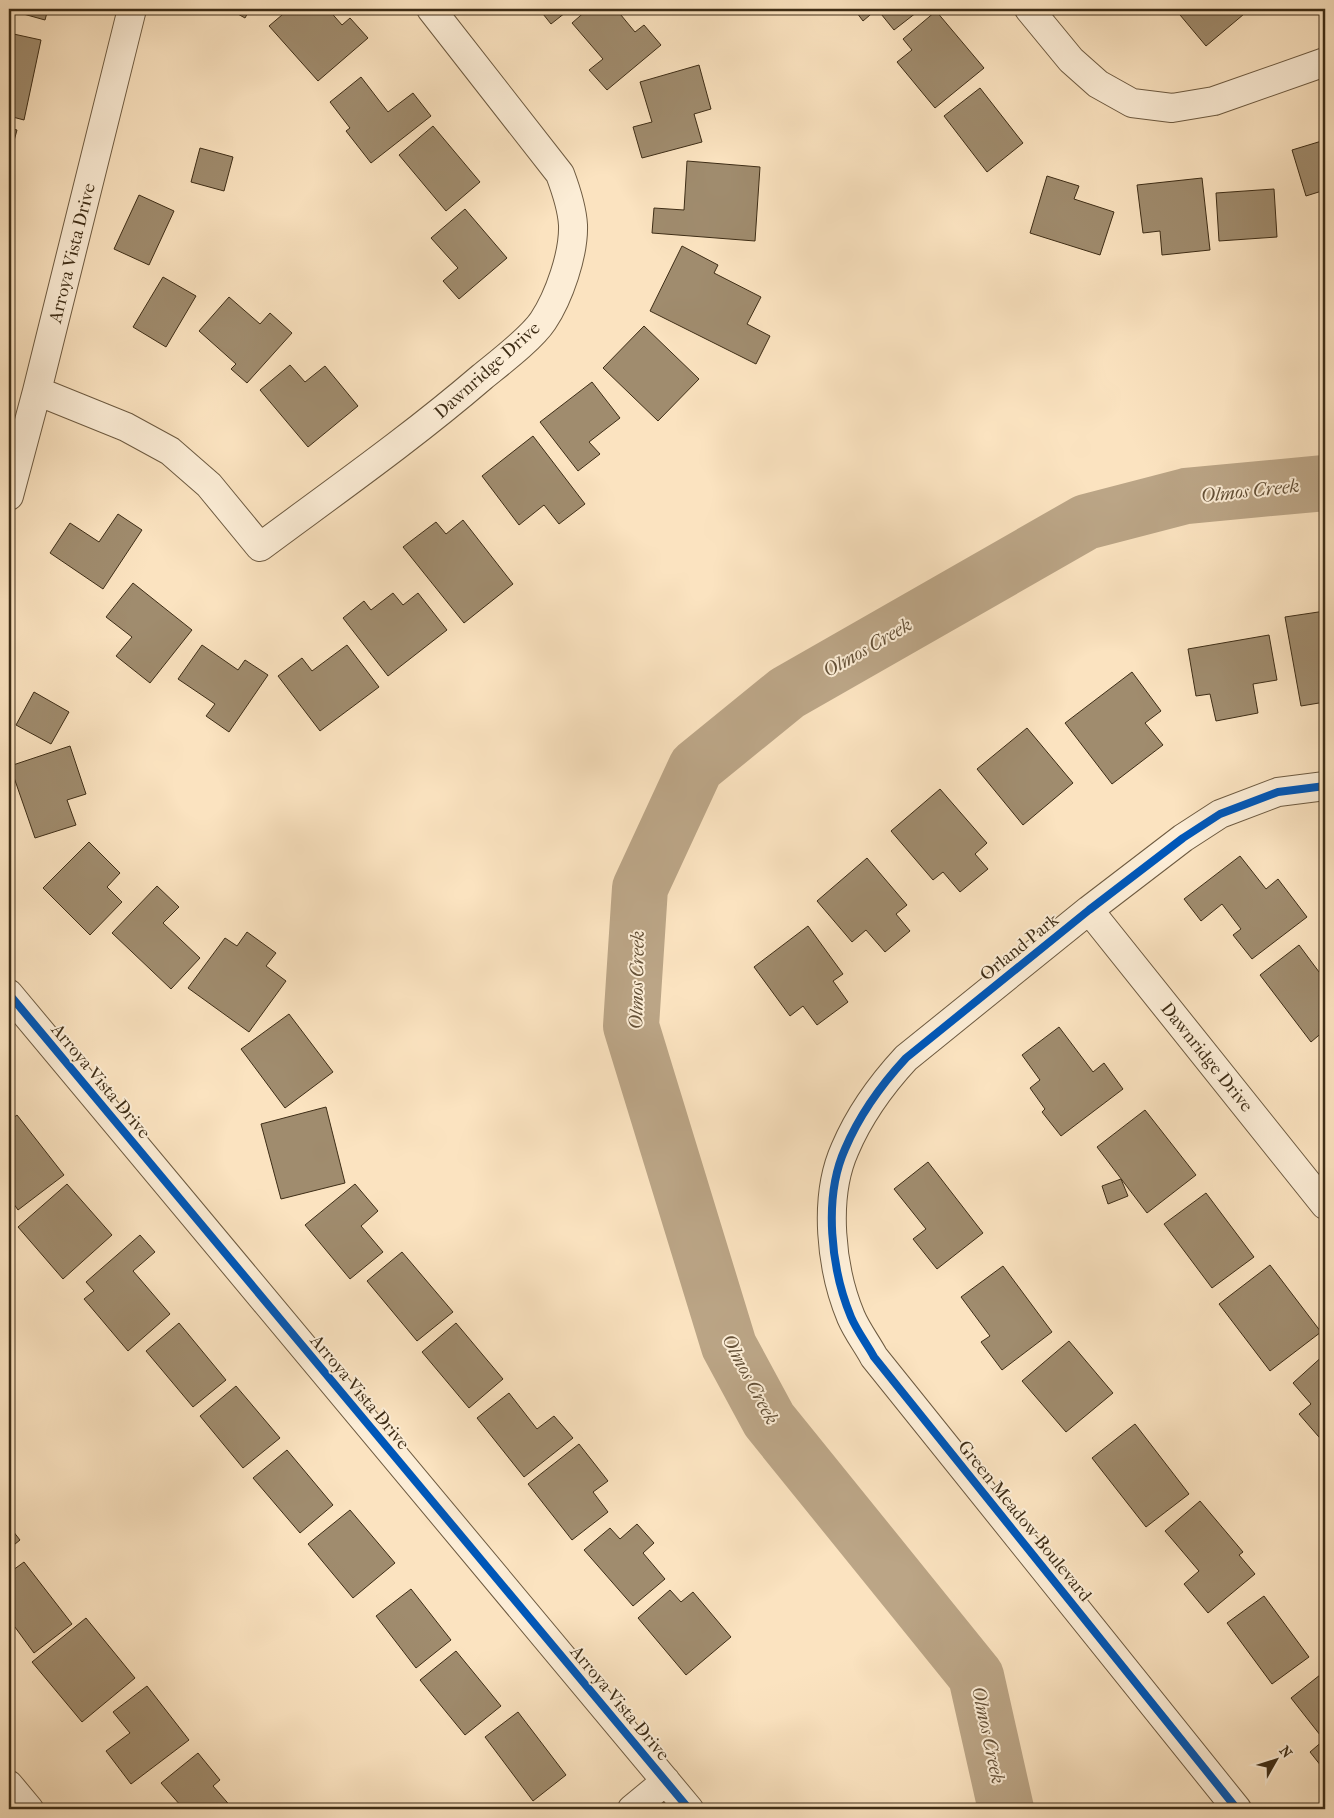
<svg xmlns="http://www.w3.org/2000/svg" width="1334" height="1818" font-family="'IM FELL French Canon',serif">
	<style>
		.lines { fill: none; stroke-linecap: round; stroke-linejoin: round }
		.river { stroke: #bba586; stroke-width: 56 }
		.building { fill: #a08c6e; stroke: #3e2d16 }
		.minor-casing { stroke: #6d5a40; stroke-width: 30 }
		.minor { stroke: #fcedd6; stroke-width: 28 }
		.cycleway-casing { stroke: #fcedd6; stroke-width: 11 }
		.cycleway { stroke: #0057b8; stroke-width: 8 }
		.labels { text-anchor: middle; stroke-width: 4; stroke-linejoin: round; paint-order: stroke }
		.street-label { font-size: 18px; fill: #3e2d16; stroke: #fcedd6 }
		.water-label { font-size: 19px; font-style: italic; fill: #645138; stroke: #fcedd6 }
	</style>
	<rect width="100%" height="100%" fill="#fbe3c0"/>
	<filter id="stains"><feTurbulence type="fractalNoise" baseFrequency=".004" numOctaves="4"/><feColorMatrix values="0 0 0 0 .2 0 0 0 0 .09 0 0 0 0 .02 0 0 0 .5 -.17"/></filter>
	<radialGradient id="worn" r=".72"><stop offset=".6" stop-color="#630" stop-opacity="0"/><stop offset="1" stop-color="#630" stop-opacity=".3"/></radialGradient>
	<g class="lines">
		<path class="river" d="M1006,1809L976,1676L769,1420L729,1346L631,1026L640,888L696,767L787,693L1086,522L1186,496L1325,483"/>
	</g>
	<path class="building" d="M9,9H48L45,20L9,10Z
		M229,9H250L245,18Z
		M289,9H328L342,25L350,18L368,38L318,81L269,26Z
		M539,9H570L551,24Z
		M588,9H616L635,32L644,25L661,45L607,90L589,70L603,59L572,23Z
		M854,9H921L894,30L877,9L863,21Z
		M1175,9H1250L1206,46Z
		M936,11L984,68L935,108L897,62L912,50L903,39Z
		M9,33L41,40L24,120L9,116Z
		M699,65L711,109L694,114L702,142L642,158L633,127L652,122L640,82Z
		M361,77L388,112L413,93L431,116L371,163L346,131L350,128L330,102Z
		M980,88L1023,143L987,172L944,116Z
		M433,126L480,182L446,211L399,155Z
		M9,128L17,130L9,159Z
		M1325,140V190L1306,196L1292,150Z
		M200,148L233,157L224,191L191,182Z
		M687,161L760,167L755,241L652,233L654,208L684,210Z
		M1047,176L1079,186L1074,199L1114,212L1100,255L1030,233Z
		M1202,178L1210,250L1162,255L1160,231L1143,233L1137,185Z
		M1274,189L1277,237L1219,241L1216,193Z
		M139,195L174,211L149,265L114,249Z
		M465,209L507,258L459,299L443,281L458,268L431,238Z
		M682,246L718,265L714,273L761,297L747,324L770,336L756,364L650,311Z
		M163,277L196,296L166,347L133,327Z
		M229,297L260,324L270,313L292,333L247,383L231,369L236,364L199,331Z
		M644,326L699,379L658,421L603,368Z
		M290,365L305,382L325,366L358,406L308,447L260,390Z
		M592,382L620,418L589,442L600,454L578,471L540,422Z
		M533,436L585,504L559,524L544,505L519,525L482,476Z
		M118,514L142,530L103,589L50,553L70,523L99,542Z
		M463,520L513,584L464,623L403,547L436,522L446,534Z
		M133,583L192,630L150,683L116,656L132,637L106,617Z
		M393,593L403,605L418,593L447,630L388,676L343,618L364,601L371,610Z
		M1325,611V702L1301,706L1285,617Z
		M1269,635L1277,680L1253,684L1258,713L1216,721L1210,694L1196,696L1188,649Z
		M202,645L238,670L245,660L268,675L229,732L206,716L215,704L178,679Z
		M347,645L379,687L320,731L278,676L302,658L312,671Z
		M1132,672L1161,711L1145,723L1163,745L1112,784L1065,723Z
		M34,692L69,712L51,744L16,725Z
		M1027,728L1073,783L1023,825L977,769Z
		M70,746L86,794L67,800L76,825L35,838L10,766Z
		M940,789L987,843L975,854L988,869L960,892L943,872L933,880L891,831Z
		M89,842L120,873L107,887L122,902L90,935L43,888Z
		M1240,856L1266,889L1278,879L1307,917L1252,959L1233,935L1241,929L1222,904L1201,921L1184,899Z
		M867,858L907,905L896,914L910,931L885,952L866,930L852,942L817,901Z
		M157,886L179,907L163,923L200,958L171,989L112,933Z
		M808,926L843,974L833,981L848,1002L817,1025L803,1006L790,1016L754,967Z
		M247,932L276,953L266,966L286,981L249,1032L188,988L225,938L237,946Z
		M1299,945L1325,980V1030L1311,1042L1260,975Z
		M289,1014L333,1072L285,1108L241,1049Z
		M1059,1027L1093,1072L1104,1063L1123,1089L1061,1136L1042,1112L1045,1109L1030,1088L1040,1080L1022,1055Z
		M326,1107L345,1183L281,1199L261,1124Z
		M1145,1110L1196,1175L1147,1213L1097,1147Z
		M17,1115L64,1175L18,1210L9,1197V1121Z
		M928,1162L983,1233L937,1269L913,1239L926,1229L894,1189Z
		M1121,1179L1128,1196L1108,1204L1102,1186Z
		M67,1184L112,1235L63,1279L18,1227Z
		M355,1184L378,1211L361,1226L383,1252L350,1279L305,1225Z
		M1206,1193L1254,1257L1212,1288L1164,1224Z
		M140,1235L155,1252L133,1271L170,1314L128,1351L84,1299L94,1291L86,1282Z
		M402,1252L453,1312L417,1341L367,1281Z
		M1270,1265L1321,1332L1270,1371L1219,1304Z
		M1003,1266L1052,1332L1002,1370L981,1342L990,1336L961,1297Z
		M179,1323L226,1380L193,1407L146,1351Z
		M456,1323L503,1379L469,1408L422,1352Z
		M1069,1341L1113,1393L1066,1432L1022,1381Z
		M1325,1354V1444L1299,1414L1311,1404L1293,1383Z
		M236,1386L280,1438L243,1468L200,1416Z
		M509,1393L537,1429L554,1416L573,1438L524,1477L477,1418Z
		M1135,1424L1189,1494L1146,1527L1092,1458Z
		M579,1444L608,1481L593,1492L608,1512L572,1540L528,1484Z
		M287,1450L333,1505L300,1533L253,1478Z
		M1200,1501L1243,1552L1239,1555L1255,1574L1208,1613L1184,1584L1199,1571L1165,1531Z
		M350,1510L395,1563L353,1598L308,1544Z
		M637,1524L654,1543L643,1553L665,1579L633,1606L584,1550L610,1528L620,1539Z
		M9,1526L20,1540L9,1549Z
		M24,1562L72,1624L34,1653L9,1619V1573Z
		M411,1589L451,1640L416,1668L376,1616Z
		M670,1590L681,1602L693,1592L731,1637L686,1675L638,1618Z
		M1264,1596L1309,1657L1272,1684L1227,1623Z
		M86,1618L135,1678L82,1722L32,1662Z
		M456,1651L501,1706L465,1735L420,1680Z
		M1325,1671V1771L1310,1752L1324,1740L1291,1698Z
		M147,1686L189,1740L131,1784L106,1751L130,1733L113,1712Z
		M518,1712L566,1775L533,1801L485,1737Z
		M198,1753L220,1780L213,1786L233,1809H177L181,1806L161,1783Z"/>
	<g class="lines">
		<defs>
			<path id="minor" d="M1029,9L1071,60L1098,84L1132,103L1172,108L1214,101L1325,62
				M37,391L126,427L170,451L209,485L260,547C334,492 411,438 482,377C499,363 531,339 543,321C559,297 574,254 573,225C572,207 566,190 560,174L431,9
				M9,496L37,391L132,9
				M1089,910L1325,1205
				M9,994L689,1809
				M9,1785L29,1809
				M632,1809L666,1781
				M1237,1809L874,1357C867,1344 857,1331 851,1317C831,1269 823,1198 845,1149C859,1116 881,1085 906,1058L1089,910L1183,838L1220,814L1278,792L1325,786"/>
		</defs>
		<use href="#minor" class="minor-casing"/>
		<use href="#minor" class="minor"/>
		<defs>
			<path id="cycleway" d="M9,994L689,1809
				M1237,1809L874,1357C867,1344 857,1331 851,1317C831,1269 823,1198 845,1149C859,1116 881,1085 906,1058L1089,910L1183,838L1220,814L1278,792L1325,786"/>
		</defs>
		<use href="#cycleway" class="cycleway-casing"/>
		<use href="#cycleway" class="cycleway"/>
	</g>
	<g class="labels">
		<g class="street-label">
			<text transform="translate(72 253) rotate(-76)" y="6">Arroya Vista Drive</text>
			<text transform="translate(487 370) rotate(-42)" y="6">Dawnridge Drive</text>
			<text transform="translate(1019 947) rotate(-39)" y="6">Orland Park</text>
			<text transform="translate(1207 1057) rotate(51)" y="6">Dawnridge Drive</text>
			<text transform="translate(101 1081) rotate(50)" y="6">Arroya Vista Drive</text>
			<text transform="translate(360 1392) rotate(50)" y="6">Arroya Vista Drive</text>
			<text transform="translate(1025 1521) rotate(51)" y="6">Green Meadow Boulevard</text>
			<text transform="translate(620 1703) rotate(50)" y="6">Arroya Vista Drive</text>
		</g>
		<g class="water-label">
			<text transform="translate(1250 490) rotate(-6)" y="7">Olmos Creek</text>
			<text transform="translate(867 647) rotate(-30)" y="7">Olmos Creek</text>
			<text transform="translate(636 980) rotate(-89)" y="7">Olmos Creek</text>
			<text transform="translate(751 1379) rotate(62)" y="7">Olmos Creek</text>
			<text transform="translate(989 1735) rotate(78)" y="7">Olmos Creek</text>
		</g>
	</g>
	<rect width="1334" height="1818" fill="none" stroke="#fbe3c0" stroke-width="30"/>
	<rect x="10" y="10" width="1314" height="1798" fill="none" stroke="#3e2d16" stroke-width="2.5"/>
	<rect x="15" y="15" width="1304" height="1788" fill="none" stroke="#3e2d16"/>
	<g transform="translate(1276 1760) rotate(51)" stroke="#fcedd6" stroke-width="4" paint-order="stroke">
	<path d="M0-4L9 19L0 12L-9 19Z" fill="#3e2d16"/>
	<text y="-8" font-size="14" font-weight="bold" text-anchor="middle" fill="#3e2d16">N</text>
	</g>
	<rect width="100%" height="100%" filter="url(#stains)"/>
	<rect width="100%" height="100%" fill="url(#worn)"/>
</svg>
